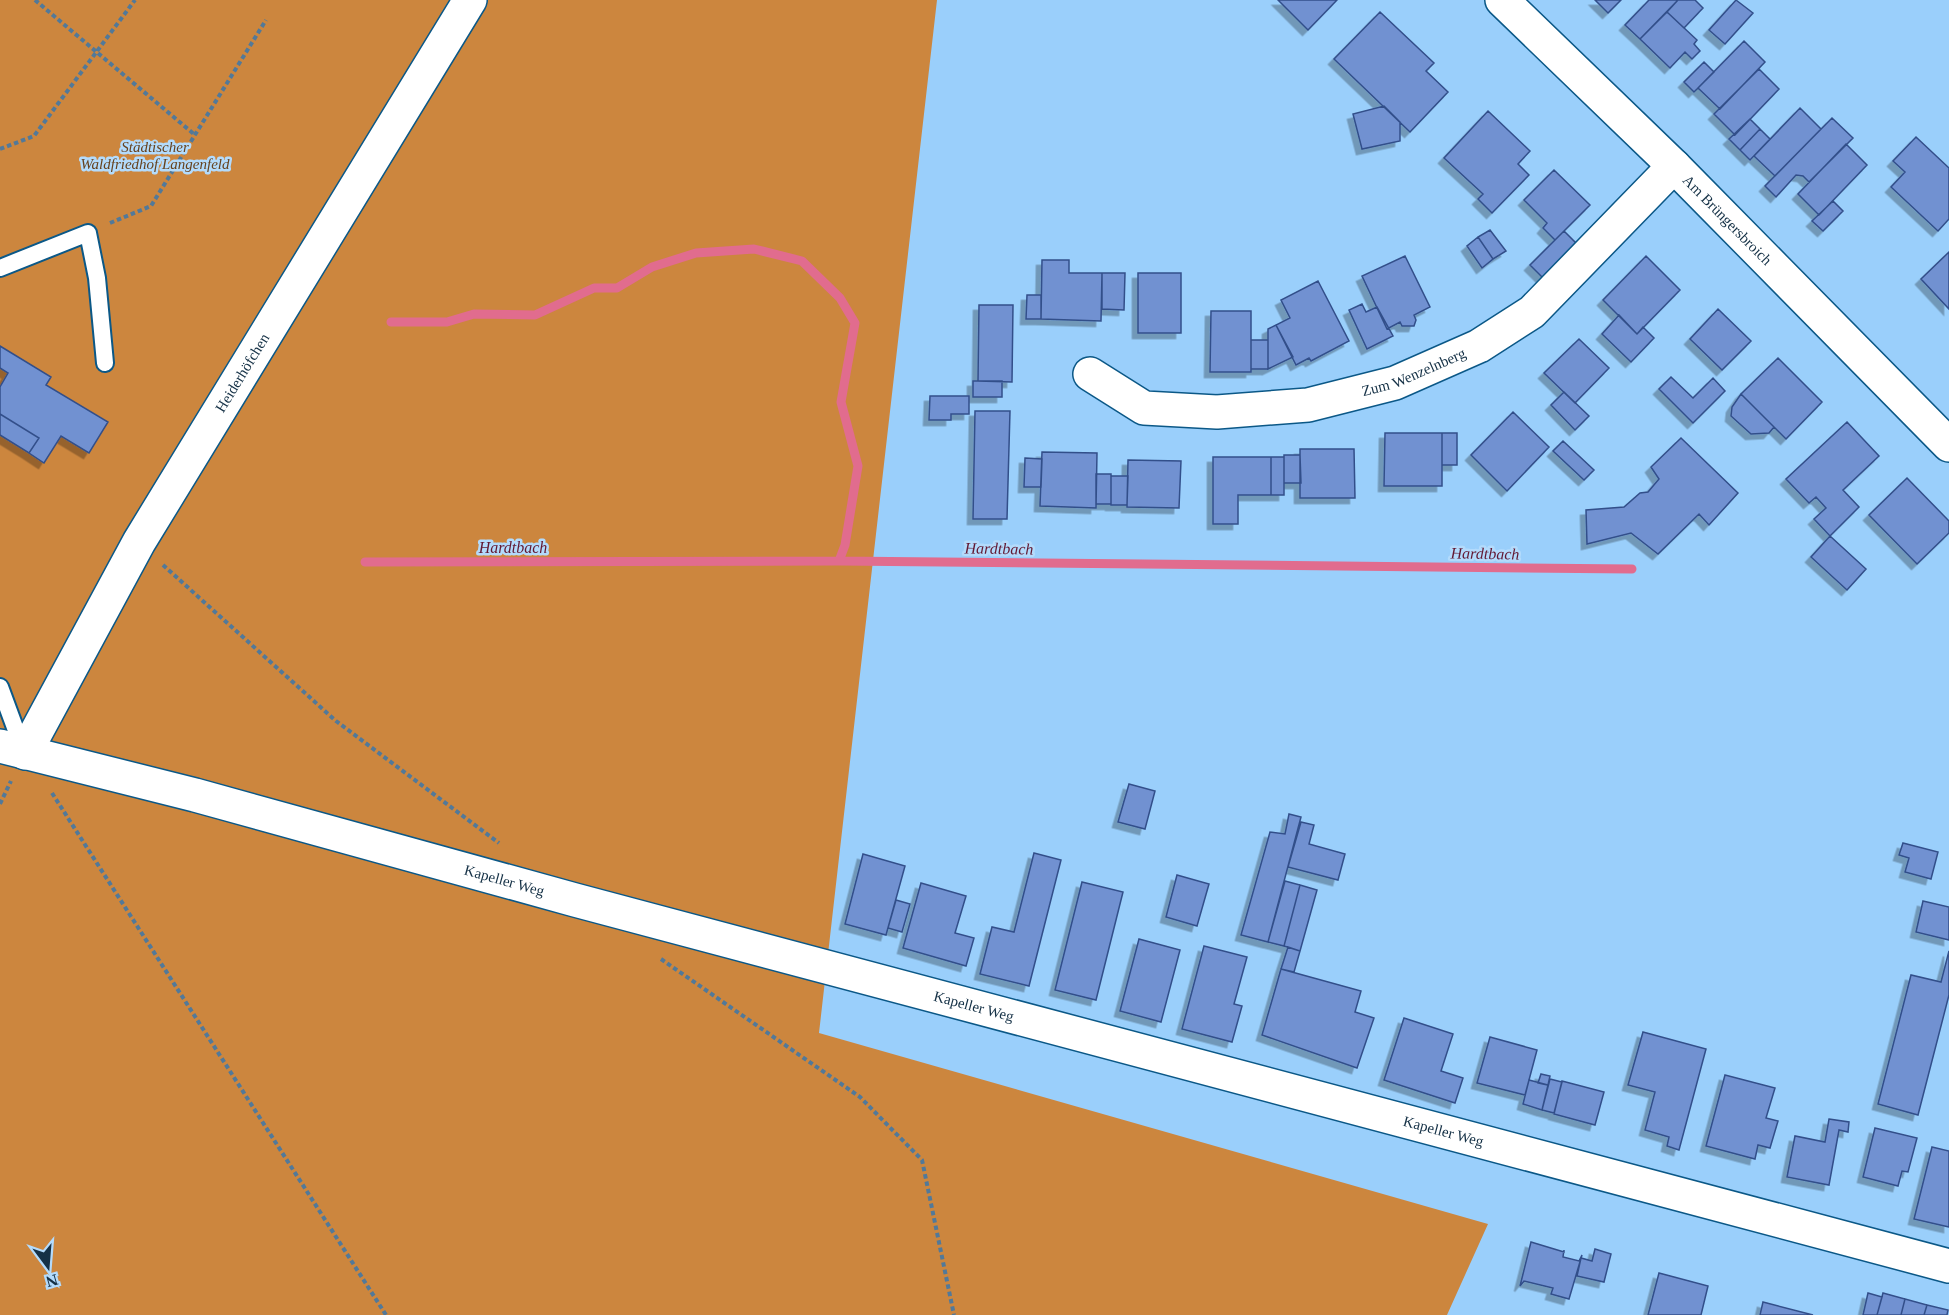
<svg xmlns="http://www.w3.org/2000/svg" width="1949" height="1315" font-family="Georgia,serif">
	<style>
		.green { fill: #cc863e }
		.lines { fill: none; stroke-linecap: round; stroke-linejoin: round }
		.stream { stroke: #e16c8e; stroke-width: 9 }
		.building { fill: #7191d1; stroke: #334f8a; stroke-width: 1.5; filter: url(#shadow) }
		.lane-casing { stroke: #0b5887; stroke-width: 20 }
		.street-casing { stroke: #0b5887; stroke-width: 36 }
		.path { stroke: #527999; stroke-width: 4; stroke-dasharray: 4.5 3; stroke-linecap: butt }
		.lane { stroke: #fff; stroke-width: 16 }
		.street { stroke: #fff; stroke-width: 33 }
		.labels { text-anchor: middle; stroke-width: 5; stroke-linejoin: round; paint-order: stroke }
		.park-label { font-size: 15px; font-style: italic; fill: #66421e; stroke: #b3dbfc }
		.street-label { font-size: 15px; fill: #153146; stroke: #b3dbfc }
		.water-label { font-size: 16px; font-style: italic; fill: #621832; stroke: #b3dbfc }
	</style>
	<defs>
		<filter id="shadow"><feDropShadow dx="-5.5" dy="5.5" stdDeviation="0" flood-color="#0004"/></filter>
	</defs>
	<rect width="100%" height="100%" fill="#9acffb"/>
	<path class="green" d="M0,0H937L819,1033L1488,1224L1447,1315H0Z"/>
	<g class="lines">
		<path class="stream" d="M391,322H447L474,314L535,315L594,288H617L652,267L696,253L754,249L802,261L840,298L855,323L841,402L858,466L845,545L839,561
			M365,562L839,561L1632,569"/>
	</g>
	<path class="building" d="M1278,0H1337L1308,30Z
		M1595,0H1621L1608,13Z
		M1649,0H1678L1640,39L1625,25Z
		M1678,0H1695L1703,8L1684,28L1667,12Z
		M1736,0L1753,13L1725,44L1709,30Z
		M1380,12L1434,63L1426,71L1448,92L1410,132L1334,59Z
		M1667,12L1697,40L1694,44L1700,51L1692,59L1685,52L1670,68L1640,39Z
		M1744,41L1765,62L1720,109L1698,88Z
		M1704,62L1714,72L1694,92L1684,82Z
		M1759,69L1779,89L1735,135L1714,114Z
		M1384,106L1400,122V141L1362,149L1353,114Z
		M1800,108L1821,129L1775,176L1754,156Z
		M1488,111L1530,151L1518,164L1529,175L1492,213L1478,199L1483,194L1444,158Z
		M1832,118L1853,138L1809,182L1803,176L1796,175L1776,197L1765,186Z
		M1750,119L1760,129L1740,150L1729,139Z
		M1760,129L1770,139L1750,160L1740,150Z
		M1916,137L1949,168V219L1938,231L1891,187L1905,172L1893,161Z
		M1846,144L1867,165L1819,215L1798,194Z
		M1554,170L1590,205L1555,240L1543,228L1547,223L1524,200Z
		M1833,201L1843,211L1823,231L1812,221Z
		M1490,230L1506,251L1493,259L1478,237Z
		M1564,231L1579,246L1545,280L1530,265Z
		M1478,237L1493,259L1482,268L1467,246Z
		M1949,252V309L1921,279Z
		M1405,256L1430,307L1414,315L1416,320L1414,326H1402L1400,322L1387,329L1362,276Z
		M1646,256L1680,290L1637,334L1603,300Z
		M1042,260H1069V273H1102L1101,321L1041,319Z
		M1102,273H1125L1124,310L1102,309Z
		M1138,273H1181V333H1138Z
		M1318,281L1349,341L1311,361L1309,358L1296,365L1276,325L1290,318L1281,300Z
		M1027,295H1041V319H1026Z
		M1362,304L1366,312L1377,307L1393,336L1367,349L1349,310Z
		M979,305H1013L1012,382L978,381Z
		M1718,309L1751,341L1722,370L1690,339Z
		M1211,311H1251V372H1210Z
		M1619,315L1637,334L1643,327L1654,338L1631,362L1602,334Z
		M1276,325L1293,357L1268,369V329Z
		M1579,339L1609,368L1575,403L1544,373Z
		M1251,340H1268V369H1251Z
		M0,346L51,377L46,385L108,422L89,453L61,436L44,463L29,453L39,438L0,414V387L8,373L0,368Z
		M1778,358L1822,402L1786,439L1741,394Z
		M1671,377L1693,398L1713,378L1725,391L1693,423L1659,389Z
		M973,381H1002V397H973Z
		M1564,392L1589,416L1575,430L1551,405Z
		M1741,394L1774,427L1769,433L1751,434L1731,416L1732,407Z
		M930,396H969V414H951V420H929Z
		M975,411H1010L1007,519H973Z
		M1513,412L1549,447L1507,491L1471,455Z
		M0,414L39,438L29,453L0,435Z
		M1847,422L1879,456L1843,490L1859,507L1830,536L1814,519L1826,508L1816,497L1809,503L1786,479Z
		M1385,433H1442V486H1384Z
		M1442,433H1457V465H1442Z
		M1681,438L1738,493L1709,525L1699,514L1658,554L1631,533L1587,544L1586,510L1624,507L1640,493L1648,492L1659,479L1651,467Z
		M1563,441L1594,470L1584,480L1553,451Z
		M1300,449H1354L1355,498H1300Z
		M1042,452L1097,453L1096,508L1040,506Z
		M1284,455H1300L1301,483H1284Z
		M1213,457H1271V495H1238V524H1213Z
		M1271,457H1284V495H1271Z
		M1025,458L1042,459L1041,487H1024Z
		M1128,460L1181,461L1179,508L1127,507Z
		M1096,474H1111V504H1096Z
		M1111,476H1128L1127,505H1111Z
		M1907,478L1949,521V533L1917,564L1869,515Z
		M1830,536L1866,569L1847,590L1811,557Z
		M1129,784L1155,791L1145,829L1118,822Z
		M1289,814L1301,817L1268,942L1241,935L1270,832L1285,834Z
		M1301,822L1314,825L1309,844L1345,854L1338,880L1288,867Z
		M1903,843L1938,852L1931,879L1905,872L1909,858L1899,855Z
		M1034,853L1061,860L1029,986L980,974L992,927L1014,932Z
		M863,854L905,866L886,935L845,924Z
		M1177,875L1209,884L1197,926L1166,917Z
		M1285,881L1300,885L1284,946L1268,942Z
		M1082,882L1123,892L1096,1000L1055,990Z
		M921,883L966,896L955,933L974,938L966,966L903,948Z
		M1300,885L1317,890L1300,951L1284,946Z
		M896,900L910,904L902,932L888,928Z
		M1923,901L1949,907V940L1916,932Z
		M1139,939L1180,950L1161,1022L1120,1011Z
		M1204,946L1247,957L1234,1004L1242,1006L1232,1042L1182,1029Z
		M1288,947L1300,951L1294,972L1281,969Z
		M1949,951V995L1918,1115L1878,1104L1911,975L1941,982Z
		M1281,969L1361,991L1355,1012L1374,1018L1357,1068L1262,1035Z
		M1404,1018L1453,1034L1441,1071L1463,1078L1455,1103L1384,1080Z
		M1643,1032L1706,1049L1679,1150L1667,1146L1669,1137L1645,1130L1655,1092L1628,1085Z
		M1490,1037L1537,1050L1525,1095L1477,1083Z
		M1541,1074L1550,1076L1548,1085L1538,1083Z
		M1725,1075L1775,1088L1766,1118L1778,1121L1770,1148L1758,1145L1755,1159L1706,1146Z
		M1550,1079L1562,1082L1554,1113L1542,1110Z
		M1529,1080L1548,1085L1542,1110L1523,1104Z
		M1562,1081L1604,1092L1595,1125L1554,1114Z
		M1829,1119L1849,1122L1848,1132L1839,1130L1829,1185L1787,1177L1795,1136L1825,1142Z
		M1875,1128L1917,1138L1908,1172L1902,1171L1898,1186L1863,1177Z
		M1932,1147L1949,1151V1227L1914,1219Z
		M1531,1242L1564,1252V1250L1563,1257L1579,1261L1582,1255L1569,1299L1551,1294L1553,1288L1524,1281L1520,1286Z
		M1595,1249L1611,1254L1604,1282L1577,1276L1581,1258L1592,1261Z
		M1659,1273L1708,1286L1701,1315H1648Z
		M1868,1293L1882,1297L1877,1315H1863Z
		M1883,1293L1905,1299L1901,1315H1877Z
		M1905,1299L1927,1305L1924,1315H1901Z
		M1763,1302L1813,1315H1760Z
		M1927,1305L1948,1310L1947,1315H1924Z"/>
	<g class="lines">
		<defs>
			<path id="lane" d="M0,268L88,233L97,278L105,363
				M0,687L24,752"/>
			<g id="street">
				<path id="s1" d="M1502,0L1674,166L1949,445"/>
				<path id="s2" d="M1090,374L1144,408L1217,412L1308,405L1395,383L1479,346L1532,312L1674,166"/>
				<path id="s3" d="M0,746L195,795L575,900L1949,1266"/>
				<path id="s4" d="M25,753L139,542L470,0"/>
			</g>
		</defs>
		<use href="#lane" class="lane-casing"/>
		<use href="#street" class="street-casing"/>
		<path class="path" d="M35,0L195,135
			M0,149L34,136L135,0
			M110,223L151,206L266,20
			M163,565L336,721L499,843
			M52,793L386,1315
			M0,804L11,781
			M661,959L860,1097L922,1160L954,1315"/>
		<use href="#lane" class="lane"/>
		<use href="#street" class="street"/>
	</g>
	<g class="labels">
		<g class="park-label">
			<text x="155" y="152">Städtischer<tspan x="155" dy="17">Waldfriedhof Langenfeld</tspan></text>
		</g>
		<g class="street-label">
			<text dy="5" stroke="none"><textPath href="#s1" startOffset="315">Am Brüngersbroich</textPath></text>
			<text dy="5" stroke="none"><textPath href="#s2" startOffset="339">Zum Wenzelnberg</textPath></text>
			<text dy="5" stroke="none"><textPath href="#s4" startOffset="438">Heiderhöfchen</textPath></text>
			<text dy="5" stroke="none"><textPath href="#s3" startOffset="522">Kapeller Weg</textPath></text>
			<text dy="5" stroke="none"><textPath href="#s3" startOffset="1008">Kapeller Weg</textPath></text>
			<text dy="5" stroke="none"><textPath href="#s3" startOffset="1494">Kapeller Weg</textPath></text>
		</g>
		<g class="water-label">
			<text x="513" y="553">Hardtbach</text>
			<text transform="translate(999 548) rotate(1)" y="6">Hardtbach</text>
			<text transform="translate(1485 553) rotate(1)" y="6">Hardtbach</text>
		</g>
	</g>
	<g transform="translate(48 1267) rotate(164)" stroke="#b3dbfc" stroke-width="4.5" paint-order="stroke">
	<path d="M0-4.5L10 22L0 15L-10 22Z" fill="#153146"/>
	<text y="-9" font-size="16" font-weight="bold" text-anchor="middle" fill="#153146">N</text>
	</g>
</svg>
